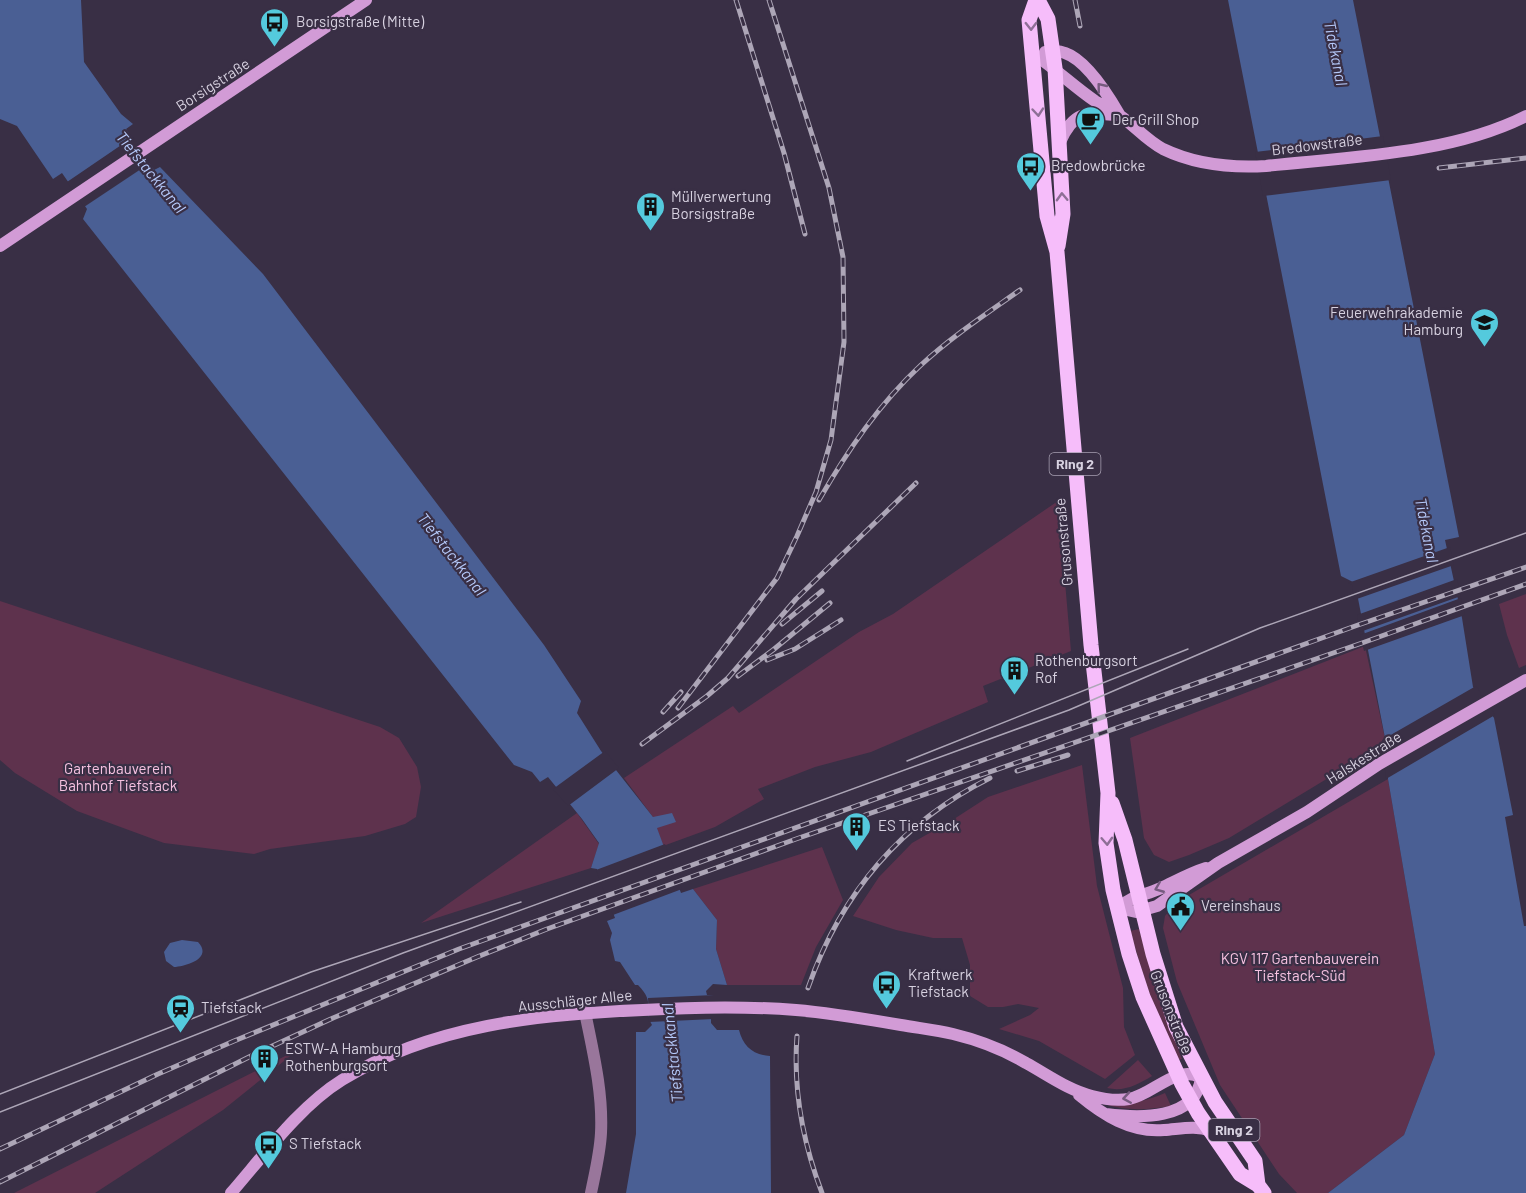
<svg xmlns="http://www.w3.org/2000/svg" width="1526" height="1193" font-family="Barlow,sans-serif">
	<style>
		.green { fill: #5e324d }
		.water { fill: #4a5f94 }
		.pier { fill: #392f45 }
		.lines { fill: none; stroke-linecap: round; stroke-linejoin: round }
		.street { stroke: #99769b; stroke-width: 12 }
		.secondary { stroke: #d29bd6; stroke-width: 12 }
		.primary { stroke: #f6bdfa; stroke-width: 15 }
		.tram { stroke: #ada6b7; stroke-width: 1.5 }
		.rail-casing { stroke: #ada6b7; stroke-width: 5 }
		.rail { stroke: #392f45; stroke-width: 3; stroke-dasharray: 9; stroke-linecap: butt }
		.oneway { stroke: #8e6f96 }
		.oneway2 { stroke: #765a7f }
		.labels { text-anchor: middle; stroke-width: 4.5; stroke-linejoin: round; paint-order: stroke }
		.shield { fill: #392f45; stroke: #a8a0b2; stroke-width: 1.5 }
		.shield-label { font-size: 14px; font-weight: bold; fill: #d7d1e0 }
		.poi-label { font-size: 15px; fill: #d7d1e0; stroke: #392f45; text-anchor: start }
		.street-label { font-size: 15px; fill: #d7d1e0; stroke: #392f45 }
		.park-label { font-size: 15px; fill: #f7c2e1; stroke: #392f45 }
		.water-label { font-size: 16px; font-style: italic; fill: #b5c9fa; stroke: #392f45 }
	</style>
	<rect width="100%" height="100%" fill="#392f45"/>
	<path class="green" d="M1058,501L1071,651L983,686L988,702L871,752L815,767L758,789L764,799L715,827L663,846L653,817L624,778L733,706L739,713L859,632L893,614Z
		M1526,594V665L1519,668L1507,635L1499,604Z
		M0,601L380,727L399,738L417,767L421,787L416,817L405,824L365,836L270,849L254,854L164,843L77,811L15,773L0,760Z
		M1365,646L1386,743L1229,838L1189,855L1169,862L1154,855L1144,838L1130,738Z
		M1082,765L1097,886L1123,988L1124,1027L1135,1055L1105,1079L1039,1041L999,1029L1030,1015L1039,1008L1018,1004L1003,1007H988L970,996V965L962,938H933L896,930L853,916L879,877L912,843L954,819L988,797Z
		M1388,779L1435,1054L1404,1135L1328,1193H1297L1279,1174L1220,1085L1177,982L1163,928L1165,916L1174,905L1189,895Z
		M577,813L599,844L591,868L421,923Z
		M822,847L843,900L816,947L801,985H727L716,949L717,920L693,889Z
		M1139,929L1164,1013L1182,1059L1177,1060L1148,990L1130,931Z
		M299,1049L223,1110L95,1193H14Z
		M1138,1060L1152,1076C1137,1085 1124,1092 1107,1088Z
		M1165,1093L1171,1106C1147,1110 1127,1111 1103,1104C1125,1105 1145,1102 1165,1093Z"/>
	<path class="water" d="M0,0H81L84,62L121,114L133,124L126,129L154,170L160,167L263,274L544,645L581,701L577,713L601,751L653,817L672,813L676,822L657,828L681,893L693,889L717,920L716,949L727,985L713,984L706,991L707,995H714V1019H711V1023L717,1030H739C743,1046 753,1055 770,1056L771,1193H626L636,1134V1032H645L652,1025C643,1009 656,1003 638,985H635L620,962L615,961L610,940L612,933L607,921L615,918L597,869L591,868L599,843L582,819L548,777L540,782L532,772L514,765L83,219L87,209L62,173L53,179L17,126L0,119Z
		M1228,0H1353L1459,537L1445,540L1462,618L1473,687L1494,718L1513,815L1505,817L1524,926H1526V1193H1328L1404,1135L1435,1054L1388,779L1386,743L1355,583L1341,576Z
		M182,940L198,942C213,958 187,966 174,967L166,961L164,952L170,943Z"/>
	<path class="pier" d="M1383,136L1391,180L1263,196L1255,152Z
		M133,137L150,163L84,207L67,182Z
		M1450,547L1454,565L1354,600L1352,585L1348,583Z
		M1457,579L1461,596L1360,632L1357,615Z
		M1461,598L1465,615L1364,651L1360,635Z
		M1476,686L1481,693L1480,695L1483,696L1495,715L1386,779L1382,740Z
		M605,751L619,768L568,806L553,789Z
		M665,844L682,889L613,915L596,870Z
		M714,995V1019L649,1022L648,998Z"/>
	<g class="lines">
		<path class="street" d="M585,1012C593,1052 603,1092 601,1133C600,1153 595,1173 591,1193"/>
		<path class="secondary" d="M1045,52C1052,51 1058,50 1065,53C1086,60 1108,95 1119,114
			M1032,53C1055,68 1073,86 1095,101C1103,106 1112,109 1119,115C1134,125 1146,140 1163,149C1194,164 1232,168 1266,166C1350,157 1451,154 1526,116
			M1060,142C1073,112 1085,112 1115,115
			M0,246L366,0
			M1118,908L1136,912L1157,906L1218,863L1307,812L1379,764L1526,680
			M1118,908C1134,894 1144,896 1161,888C1176,881 1190,873 1206,868
			M1079,1095C1103,1115 1131,1133 1164,1130C1180,1129 1196,1125 1211,1131
			M231,1193C264,1155 300,1106 342,1080C431,1025 541,1014 643,1010C694,1007 745,1006 796,1010C831,1013 866,1019 901,1025C918,1028 936,1030 953,1034C978,1040 1004,1050 1026,1063C1048,1075 1068,1090 1092,1096C1103,1099 1117,1101 1129,1099C1153,1095 1177,1063 1201,1078C1196,1121 1138,1118 1106,1114"/>
		<path class="primary" d="M1036,0L1029,20L1047,216L1057,252L1091,645L1108,793L1106,843L1113,890L1129,954L1143,997L1182,1084L1198,1113L1240,1174L1258,1185L1264,1193
			M1038,0L1048,19L1055,68L1063,214L1058,246
			M1112,803L1125,840L1153,954L1176,1027L1215,1102L1255,1161L1258,1185"/>
		<path class="tram" d="M907,761L1188,649
			M0,1094L311,972L521,902
			M0,1112L403,953L1069,710L1260,628L1526,533"/>
		<defs>
			<path id="rail" d="M736,0L784,153L805,234
				M1075,0L1080,26
				M1439,168L1526,158
				M819,500C848,450 879,404 921,365C951,337 986,314 1020,290
				M782,624L822,591
				M767,660L795,649L841,620
				M738,676L773,650L830,603
				M678,708L777,578L797,536L816,492L831,440L844,342L843,257L829,188L769,0
				M663,712L681,692
				M642,744L707,696L728,678L796,599L916,483
				M1017,771L1068,755
				M808,988C841,893 900,823 990,778
				M797,1036C793,1089 803,1143 822,1193
				M0,1149L158,1074L234,1041L459,949L1358,625L1526,567
				M0,1182L251,1056L333,1018L477,957L547,929L796,839L1362,643L1526,584"/>
		</defs>
		<use href="#rail" class="rail-casing"/>
		<use href="#rail" class="rail"/>
	</g>
	<defs><path id="oneway-chevron" d="M-2-3.5L2.5 0L-2 3.5" fill="none" stroke-width="1.6" stroke-linecap="round" stroke-linejoin="round" transform="scale(1.5)"/></defs>
	<g class="oneway">
		<use href="#oneway-chevron" transform="translate(1031 26) rotate(89)"/>
		<use href="#oneway-chevron" transform="translate(1038 112) rotate(85)"/>
		<use href="#oneway-chevron" transform="translate(1062 197) rotate(-92)"/>
		<use href="#oneway-chevron" transform="translate(1107 841) rotate(87)"/>
	</g>
	<g class="oneway2">
		<use href="#oneway-chevron" transform="translate(1101 87) rotate(-129)"/>
		<use href="#oneway-chevron" transform="translate(1159 888) rotate(158)"/>
		<use href="#oneway-chevron" transform="translate(1127 1098) rotate(171)"/>
	</g>
	<defs>
		<symbol id="bus-pin" viewBox="-11 -11 22 30"><path d="M0 17L-7.5 6A9.5 9.5 0 1 1 7.5 6Z" fill="#54cadd" stroke="#392f45"/><path d="M-5-6H5V4H4V6H2V4H-2V6H-4V4H-5ZM-3.5-4V0h7V-4ZM-3.5 1.2v1.5H-2V1.2ZM2 1.2v1.5H3.5V1.2Z" fill="#111"/></symbol>
		<symbol id="cafe-pin" viewBox="-11 -11 22 30"><path d="M0 17L-7.5 6A9.5 9.5 0 1 1 7.5 6Z" fill="#54cadd" stroke="#392f45"/><path d="M-5.5-4.5H6V0H3Q3 3.5 0 3.5H-2.5Q-5.5 3.5-5.5 0ZM3-3.2v2h1.7v-2ZM-6 4.5H4V6H-6Z" fill="#111"/></symbol>
		<symbol id="building-pin" viewBox="-11 -11 22 30"><path d="M0 17L-7.5 6A9.5 9.5 0 1 1 7.5 6Z" fill="#54cadd" stroke="#392f45"/><path d="M-4-6H4V6H1V3H-1V6H-4ZM-2.5-4.3h1.7v1.8h-1.7ZM.8-4.3h1.7v1.8H.8ZM-2.5-1h1.7V.8h-1.7ZM.8-1h1.7V.8H.8Z" fill="#111"/></symbol>
		<symbol id="university-pin" viewBox="-11 -11 22 30"><path d="M0 17L-7.5 6A9.5 9.5 0 1 1 7.5 6Z" fill="#54cadd" stroke="#392f45"/><path d="M0-5L7-2L0 1L-7-2ZM-4 1L0 2.5L4 1V4Q0 6-4 4Z" fill="#111"/></symbol>
		<symbol id="civic-pin" viewBox="-11 -11 22 30"><path d="M0 17L-7.5 6A9.5 9.5 0 1 1 7.5 6Z" fill="#54cadd" stroke="#392f45"/><path d="M-.6-6.5H3V-4.5H.6V-3L4-1V1h2V6H-6V1h2V-1L-.6-3ZM-1.2 2.5V6h2.4V2.5Z" fill="#111"/></symbol>
		<symbol id="station-pin" viewBox="-11 -11 22 30"><path d="M0 17L-7.5 6A9.5 9.5 0 1 1 7.5 6Z" fill="#54cadd" stroke="#392f45"/><path d="M-3-6H3Q5-6 5-4V2Q5 4 3 4L4.5 6H3L1.5 4h-3L-3 6H-4.5L-3 4Q-5 4-5 2V-4Q-5-6-3-6ZM-3.5-4v3h7v-3ZM-3.5 1v1.5H-2V1ZM2 1v1.5H3.5V1Z" fill="#111"/></symbol>
	</defs>
	<g fill-rule="evenodd">
		<use href="#bus-pin" x="258" y="6" width="33" height="45"/>
		<use href="#cafe-pin" x="1074" y="104" width="33" height="45"/>
		<use href="#bus-pin" x="1014" y="150" width="33" height="45"/>
		<use href="#building-pin" x="634" y="190" width="33" height="45"/>
		<use href="#university-pin" x="1468" y="306" width="33" height="45"/>
		<use href="#building-pin" x="998" y="654" width="33" height="45"/>
		<use href="#building-pin" x="840" y="810" width="33" height="45"/>
		<use href="#civic-pin" x="1164" y="890" width="33" height="45"/>
		<use href="#bus-pin" x="870" y="968" width="33" height="45"/>
		<use href="#station-pin" x="164" y="992" width="33" height="45"/>
		<use href="#building-pin" x="248" y="1042" width="33" height="45"/>
		<use href="#bus-pin" x="252" y="1128" width="33" height="45"/>
	</g>
	<g class="labels">
		<g class="shield">
			<rect x="1049.5" y="453" width="51" height="22" rx="4.5"/>
			<rect x="1208.5" y="1119" width="51" height="22" rx="4.5"/>
		</g>
		<g class="shield-label">
			<text x="1075" y="469">Ring 2</text>
			<text x="1234" y="1135">Ring 2</text>
		</g>
		<g class="poi-label">
			<text x="296" y="27">Borsigstraße (Mitte)</text>
			<text x="1112" y="125">Der Grill Shop</text>
			<text x="1051" y="171">Bredowbrücke</text>
			<text x="671" y="202">Müllverwertung<tspan x="671" dy="17">Borsigstraße</tspan></text>
			<text x="1463" y="318" text-anchor="end">Feuerwehrakademie<tspan x="1463" dy="17">Hamburg</tspan></text>
			<text x="1035" y="666">Rothenburgsort<tspan x="1035" dy="17">Rof</tspan></text>
			<text x="878" y="831">ES Tiefstack</text>
			<text x="1201" y="911">Vereinshaus</text>
			<text x="908" y="980">Kraftwerk<tspan x="908" dy="17">Tiefstack</tspan></text>
			<text x="201" y="1013">Tiefstack</text>
			<text x="285" y="1054">ESTW-A Hamburg<tspan x="285" dy="17">Rothenburgsort</tspan></text>
			<text x="289" y="1149">S Tiefstack</text>
		</g>
		<g class="street-label">
			<text transform="translate(213 85) rotate(-33)" y="5">Borsigstraße</text>
			<text transform="translate(1317 145) rotate(-7)" y="5">Bredowstraße</text>
			<text transform="translate(1064 542) rotate(-95)" y="5">Grusonstraße</text>
			<text transform="translate(1364 758) rotate(-32)" y="5">Halskestraße</text>
			<text transform="translate(575 1001) rotate(-6)" y="5">Ausschläger Allee</text>
			<text transform="translate(1171 1012) rotate(68)" y="5">Grusonstraße</text>
		</g>
		<g class="park-label">
			<text x="118" y="774">Gartenbauverein<tspan x="118" dy="17">Bahnhof Tiefstack</tspan></text>
			<text x="1300" y="964">KGV 117 Gartenbauverein<tspan x="1300" dy="17">Tiefstack-Süd</tspan></text>
		</g>
		<g class="water-label">
			<text transform="translate(1336 53) rotate(79)" y="6">Tidekanal</text>
			<text transform="translate(151 172) rotate(51)" y="6">Tiefstackkanal</text>
			<text transform="translate(1427 530) rotate(79)" y="6">Tidekanal</text>
			<text transform="translate(452 554) rotate(52)" y="6">Tiefstackkanal</text>
			<text transform="translate(672 1053) rotate(-96)" y="6">Tiefstackkanal</text>
		</g>
	</g>
</svg>
